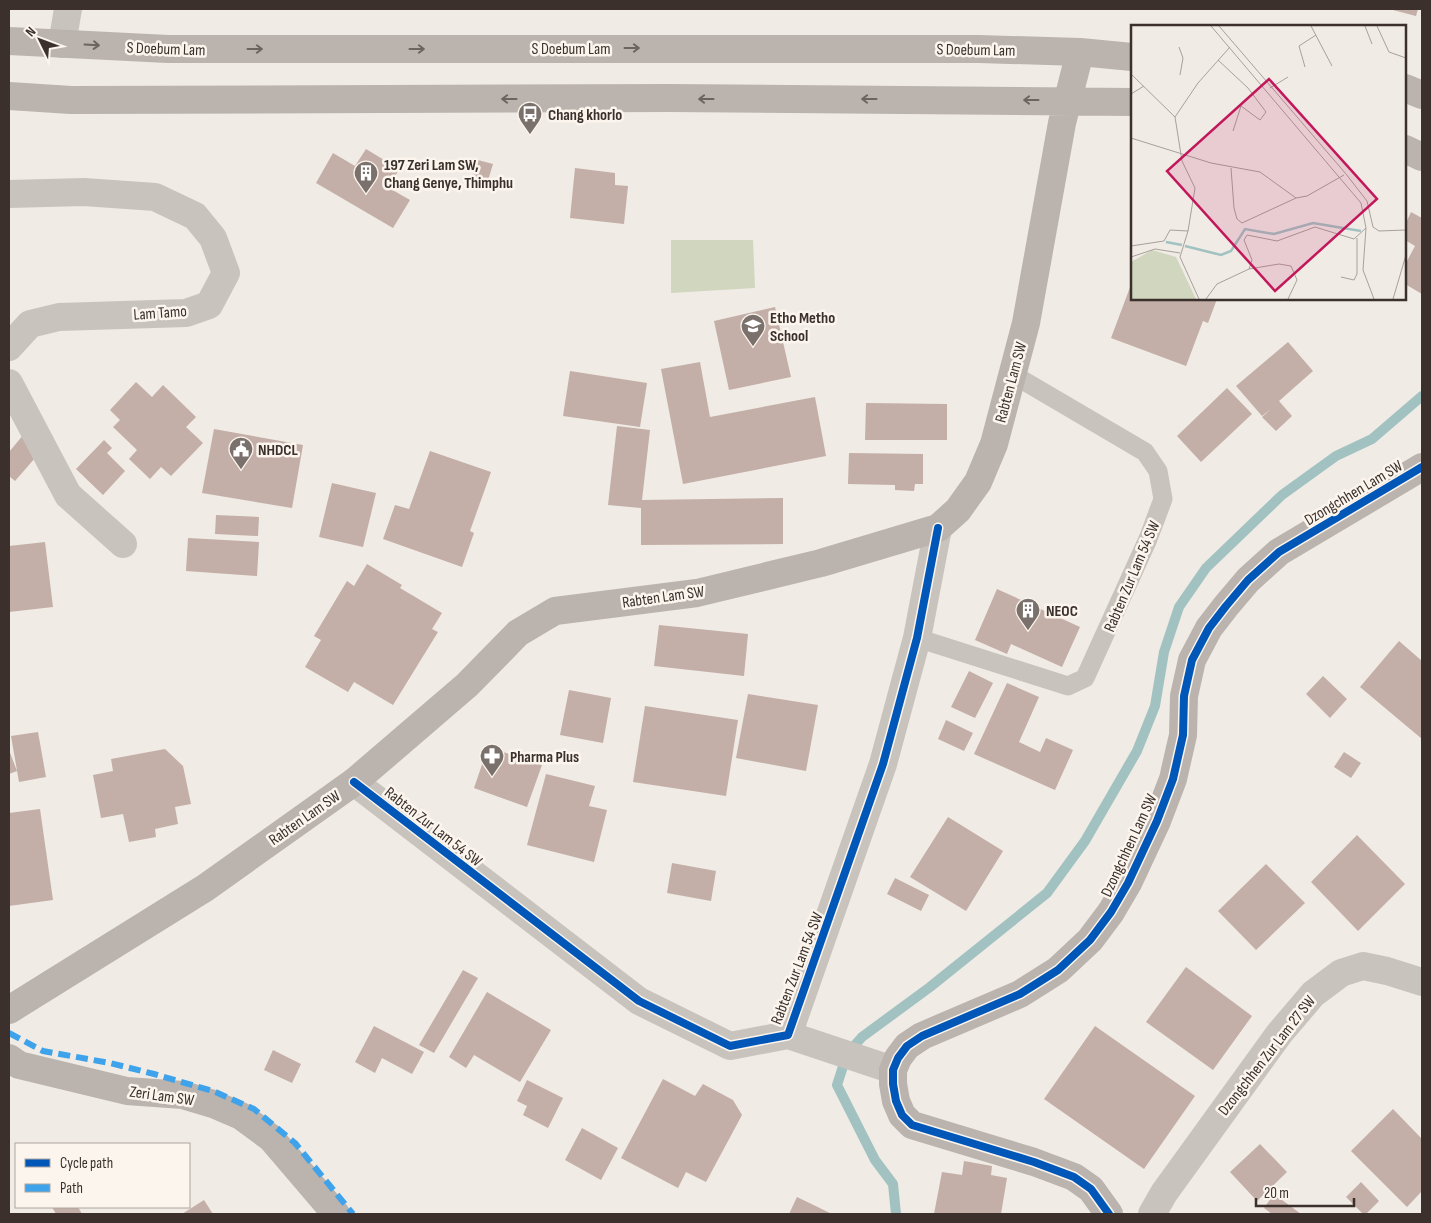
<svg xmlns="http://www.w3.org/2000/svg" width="1431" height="1223" font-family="'Sofia Sans Condensed',sans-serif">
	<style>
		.green { fill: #d1d6bf }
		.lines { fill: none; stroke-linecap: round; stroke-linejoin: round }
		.stream { stroke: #a1c2c1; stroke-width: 10 }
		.building { fill: #c3afa7 }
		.lane { stroke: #c9c3be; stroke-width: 19 }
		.street { stroke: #c9c3be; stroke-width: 28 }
		.secondary { stroke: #bab3ae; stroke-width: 28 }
		.quiet { stroke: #3fa3eb; stroke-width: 6; stroke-dasharray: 12 6; stroke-linecap: butt }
		.cycleway-casing { stroke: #fbf5ee; stroke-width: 11 }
		.cycleway { stroke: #0057b8; stroke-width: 8 }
		.oneway { stroke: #6e645f }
		.labels { text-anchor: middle; stroke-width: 5; stroke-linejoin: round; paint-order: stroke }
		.street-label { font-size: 16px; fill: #3b302b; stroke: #fbf5ee }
		.poi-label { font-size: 16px; font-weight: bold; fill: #3b302b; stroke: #fbf5ee; text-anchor: start }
		.inset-river { fill: none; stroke: #a1c2c1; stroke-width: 2.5 }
		.inset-road { fill: none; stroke: #a8a09b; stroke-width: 1 }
		.view { fill: #c2185b; fill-opacity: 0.15; stroke: #c2185b; stroke-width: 2.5 }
		.inset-edge { fill: none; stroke: #3b302b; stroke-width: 2.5 }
	</style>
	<rect width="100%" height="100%" fill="#f0ebe5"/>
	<path class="green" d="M671,240H753L755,288L671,293Z"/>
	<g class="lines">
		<path class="stream" d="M896,1214L893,1184L875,1160L837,1085L847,1054L862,1037L930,987L1047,893L1085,841L1137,751L1155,706L1164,652L1179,607L1206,568L1282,495L1336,456L1372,439L1422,396"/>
	</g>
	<path class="building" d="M1389,9H1418L1416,16Z
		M366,149L399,169L389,188L410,200L393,228L316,183L333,153L355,166Z
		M478,160L493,164L486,187L471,182Z
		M575,168L615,173V185L628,186L624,224L570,218Z
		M1411,212L1422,218V294L1405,284V265L1415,246L1405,240V225Z
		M1132,282V299H1217L1208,323L1203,321L1186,366L1111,338Z
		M775,307L791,377L729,390L714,321Z
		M1288,342L1313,371L1279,401L1292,416L1276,431L1262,417L1271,409L1262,416L1236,386Z
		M700,362L710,417L815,397L826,456L683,484L661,369Z
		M570,371L647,383L640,427L563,416Z
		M136,382L152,397L163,385L196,417L186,427L203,443L171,476L161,467L150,479L129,459L137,450L113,427L120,420L110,410Z
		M1227,388L1252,414L1201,462L1177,436Z
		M866,403L947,404V440H865Z
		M617,426L650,430L642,500L783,498V544L641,545V508L608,505Z
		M214,429L303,445L292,508L202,493Z
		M24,434L42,450L15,481L9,476V452Z
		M104,440L112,448L107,453L125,471L103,495L76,469Z
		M430,451L491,472L470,531L474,533L462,567L383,539L395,505L409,509Z
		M849,453L923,454V484H915L914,491L895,490V485L848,484Z
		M332,483L376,493L363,547L319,537Z
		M216,515L259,517L258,536L215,534Z
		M188,538L259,542L257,576L186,571Z
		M45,542L53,607L9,612V546Z
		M367,564L402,585L400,588L442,613L432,629L438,632L393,705L354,682L348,692L305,667L321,640L314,636L347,581L354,586Z
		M997,589L1080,627L1062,667L1011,644L1007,654L975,640Z
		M659,625L748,634L744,676L654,666Z
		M1399,641L1422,661V739L1360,687Z
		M969,671L993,683L975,718L951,707Z
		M1323,676L1347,699L1330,718L1306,694Z
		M1007,683L1039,697L1019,742L1040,752L1046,738L1073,750L1055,790L974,754Z
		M569,690L611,698L603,743L560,735Z
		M748,694L818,705L806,771L736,758Z
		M645,706L738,720L726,796L633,782Z
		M946,720L973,733L964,751L938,739Z
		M38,732L46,777L19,782L11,736Z
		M488,747L542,765L527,807L474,788Z
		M165,749L183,766L191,804L175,807L178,824L155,829L156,837L129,842L123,814L101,818L93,775L113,771L111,759Z
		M9,750L17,771L9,774Z
		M1344,752L1361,763L1351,778L1334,767Z
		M546,774L595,786L589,806L607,810L594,862L527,845Z
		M40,809L53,900L9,906V813Z
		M948,817L1003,851L966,911L910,877Z
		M1357,835L1405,884L1358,931L1311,882Z
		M672,863L716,871L711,901L667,893Z
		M1266,864L1305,903L1256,950L1218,911Z
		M895,878L929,895L921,911L887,894Z
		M1186,967L1252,1016L1213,1070L1146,1022Z
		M463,970L478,978L434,1053L419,1045Z
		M487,992L551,1030L520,1082L474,1055L466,1068L449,1057Z
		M374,1026L424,1052L412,1074L382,1058L375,1073L355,1062Z
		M1095,1026L1195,1096L1144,1169L1044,1099Z
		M273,1050L301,1064L292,1083L264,1070Z
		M663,1079L695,1096L703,1084L733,1100L742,1115L706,1182L686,1172L678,1188L621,1158Z
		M527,1080L563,1098L548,1128L523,1115L527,1106L517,1101Z
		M1393,1109L1422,1139V1191L1407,1207L1351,1151Z
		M582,1128L618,1148L601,1180L565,1160Z
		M1260,1144L1287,1172L1257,1201L1230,1172Z
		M964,1161L992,1166L991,1175L1007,1178L1001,1214H934L942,1172L962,1175Z
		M1361,1182L1379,1201L1366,1214H1363L1346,1197Z
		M1274,1194L1301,1214H1272L1264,1208Z
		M797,1197L832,1214H789Z
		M204,1200L213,1214H182Z
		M52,1207H78L82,1214H56Z"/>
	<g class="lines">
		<path class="lane" d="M917,638L1068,686L1085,678L1148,539L1163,499L1158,471L1145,452L1012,374"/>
		<path class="street" d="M62,44L68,9
			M9,194L84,192L155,197L195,216L213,238L226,273L209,305L186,313L59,317L30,324L9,347
			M9,383L68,495L123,544
			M354,782L639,1001L730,1046L788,1035L883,764L917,638L938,528
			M788,1035L893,1070
			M1152,1214L1164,1193L1279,1034L1313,994L1341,973L1363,966L1387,971L1422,982"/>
		<path class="secondary" d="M9,41L168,49H979L1080,52L1132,57
			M1405,88L1422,95
			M9,96L71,100L670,98L1132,102
			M1405,149L1422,157
			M9,1010L205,888L354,782L467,685L518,633L555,611L697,593L821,563L938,528L958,510L978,482L994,444L1026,323L1062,123L1080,52
			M9,1058L19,1065L127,1091L183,1095L213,1104L241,1116L271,1138L336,1214
			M1109,1214L1091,1189L1074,1177L1034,1162L912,1125L902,1115L896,1101L893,1084V1070L898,1058L907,1046L922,1036L1020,994L1058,970L1090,940L1111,912L1128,883L1157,821L1173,779L1183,735L1184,696L1192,660L1209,628L1226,606L1248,580L1279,552L1422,467"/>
		<path class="quiet" d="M9,1033L43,1051L110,1063L154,1074L213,1091L254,1109L295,1143L353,1214"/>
		<defs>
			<path id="cycleway" d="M354,782L639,1001L730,1046L788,1035L883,764L917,638L938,528
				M1109,1214L1091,1189L1074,1177L1034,1162L912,1125L902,1115L896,1101L893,1084V1070L898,1058L907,1046L922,1036L1020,994L1058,970L1090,940L1111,912L1128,883L1157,821L1173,779L1183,735L1184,696L1192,660L1209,628L1226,606L1248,580L1279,552L1422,467"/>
		</defs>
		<use href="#cycleway" class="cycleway-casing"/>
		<use href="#cycleway" class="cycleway"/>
	</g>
	<defs><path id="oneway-shaft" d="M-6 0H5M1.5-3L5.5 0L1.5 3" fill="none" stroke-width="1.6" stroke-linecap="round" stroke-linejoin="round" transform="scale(1.25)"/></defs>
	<g class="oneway">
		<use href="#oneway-shaft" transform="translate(92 45) rotate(3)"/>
		<use href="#oneway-shaft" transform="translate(632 48)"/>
		<use href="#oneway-shaft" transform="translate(255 49)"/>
		<use href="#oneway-shaft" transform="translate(417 49)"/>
		<use href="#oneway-shaft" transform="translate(509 99) rotate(180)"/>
		<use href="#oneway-shaft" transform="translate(706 99) rotate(-180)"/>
		<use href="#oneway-shaft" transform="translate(869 99) rotate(-180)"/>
		<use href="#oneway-shaft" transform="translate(1031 100) rotate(-180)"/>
	</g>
	<defs>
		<symbol id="bus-pin" viewBox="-11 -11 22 30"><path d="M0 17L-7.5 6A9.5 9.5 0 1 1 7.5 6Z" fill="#7a716c" stroke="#fbf5ee"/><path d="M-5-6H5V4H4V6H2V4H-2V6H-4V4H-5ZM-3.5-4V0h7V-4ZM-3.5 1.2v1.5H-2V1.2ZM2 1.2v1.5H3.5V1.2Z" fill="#fff"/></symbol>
		<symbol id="building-pin" viewBox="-11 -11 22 30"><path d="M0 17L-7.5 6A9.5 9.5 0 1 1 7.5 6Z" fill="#7a716c" stroke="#fbf5ee"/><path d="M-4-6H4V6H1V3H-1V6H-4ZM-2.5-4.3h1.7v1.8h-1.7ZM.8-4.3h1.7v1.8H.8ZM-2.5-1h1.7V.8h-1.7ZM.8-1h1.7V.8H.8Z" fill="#fff"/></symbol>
		<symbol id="school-pin" viewBox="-11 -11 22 30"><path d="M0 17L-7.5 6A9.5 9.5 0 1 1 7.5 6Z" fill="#7a716c" stroke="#fbf5ee"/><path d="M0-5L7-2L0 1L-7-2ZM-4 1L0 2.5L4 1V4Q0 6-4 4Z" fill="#fff"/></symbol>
		<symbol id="civic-pin" viewBox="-11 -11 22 30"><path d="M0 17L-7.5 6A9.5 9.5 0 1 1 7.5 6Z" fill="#7a716c" stroke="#fbf5ee"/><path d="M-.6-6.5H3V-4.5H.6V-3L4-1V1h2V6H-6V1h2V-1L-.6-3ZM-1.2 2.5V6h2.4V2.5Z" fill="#fff"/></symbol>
		<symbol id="pharmacy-pin" viewBox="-11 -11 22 30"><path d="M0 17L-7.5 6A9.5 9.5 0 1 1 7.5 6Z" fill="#7a716c" stroke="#fbf5ee"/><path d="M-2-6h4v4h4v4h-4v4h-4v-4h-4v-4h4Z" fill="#fff"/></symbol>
	</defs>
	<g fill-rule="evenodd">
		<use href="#bus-pin" x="516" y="100" width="28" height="38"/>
		<use href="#building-pin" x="352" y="159" width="28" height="38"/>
		<use href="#school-pin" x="739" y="312" width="28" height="38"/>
		<use href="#civic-pin" x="227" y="435" width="28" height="38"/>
		<use href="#building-pin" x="1014" y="596" width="28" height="38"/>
		<use href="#pharmacy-pin" x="478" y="742" width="28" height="38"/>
	</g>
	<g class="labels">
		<g class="street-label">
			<text transform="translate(166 48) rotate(2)" y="6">S Doebum Lam</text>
			<text x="571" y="54">S Doebum Lam</text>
			<text transform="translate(976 49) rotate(1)" y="6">S Doebum Lam</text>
			<text transform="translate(160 312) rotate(-4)" y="6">Lam Tamo</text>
			<text transform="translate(1010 382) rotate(-75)" y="6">Rabten Lam SW</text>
			<text transform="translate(1353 492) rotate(-31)" y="6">Dzongchhen Lam SW</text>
			<text transform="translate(1131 576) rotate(-67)" y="6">Rabten Zur Lam 54 SW</text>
			<text transform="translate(663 596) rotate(-8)" y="6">Rabten Lam SW</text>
			<text transform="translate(304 817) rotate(-35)" y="6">Rabten Lam SW</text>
			<text transform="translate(434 826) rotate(38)" y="6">Rabten Zur Lam 54 SW</text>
			<text transform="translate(1128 845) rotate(-65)" y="6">Dzongchhen Lam SW</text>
			<text transform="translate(796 968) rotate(-69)" y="6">Rabten Zur Lam 54 SW</text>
			<text transform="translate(1266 1055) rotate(-52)" y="6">Dzongchhen Zur Lam 27 SW</text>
			<text transform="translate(162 1095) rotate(8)" y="6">Zeri Lam SW</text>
		</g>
		<g class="poi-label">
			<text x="548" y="120">Chang khorlo</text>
			<text x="384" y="170">197 Zeri Lam SW,<tspan x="384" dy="18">Chang Genye, Thimphu</tspan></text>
			<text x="770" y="323">Etho Metho<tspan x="770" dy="18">School</tspan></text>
			<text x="258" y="455">NHDCL</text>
			<text x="1046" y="616">NEOC</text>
			<text x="510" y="762">Pharma Plus</text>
		</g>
	</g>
	<g transform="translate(1131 25)">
		<rect width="275" height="275" fill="#f0ebe5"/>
		<path d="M21,225L45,232L65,274H0V237Z" fill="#d1d6bf"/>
		<path class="inset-river" d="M35,217L51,220M54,221L90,230L100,226L114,204L143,209L182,198L230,206"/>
		<path class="inset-road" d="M80,1L230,178L235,203L232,245L243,274M88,1L215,149L236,176L242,202L248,206L275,205M180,1L201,41M234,1L241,19M246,1L258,27L275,33M48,22L52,33L49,50M87,35L117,63L135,87L129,95L110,81L102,106M174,42L168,21L185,10M0,49L44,92M139,63L157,52M0,69L13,61M0,113L80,138L129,147L165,173L176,171L213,150M100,143L103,183L106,194L111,198L165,173M0,221L33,216L39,205L57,206M0,232L24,224L49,228M118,244L148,239L160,241L166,255L157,274M210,252L223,255L226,249V213M68,274L49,232L57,206L64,163L51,136L44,92L67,58L99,22M75,274L86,259L118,244L121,235L113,215L116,210L146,216L184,202L223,214L235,203M262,274L275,230"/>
		<path class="view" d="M138,54L246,174L144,266L36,146Z"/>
		<rect width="275" height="275" class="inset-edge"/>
	</g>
	<rect width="1431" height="1223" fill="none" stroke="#3b302b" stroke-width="20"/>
	<rect x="15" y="1143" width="175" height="65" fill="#fbf5ee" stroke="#aea6a0"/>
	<rect x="25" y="1159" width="25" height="8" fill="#0057b8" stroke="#aea6a0"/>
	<text x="60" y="1168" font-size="15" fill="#3b302b">Cycle path</text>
	<rect x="25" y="1184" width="25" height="8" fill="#3fa3eb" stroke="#aea6a0"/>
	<text x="60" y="1193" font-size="15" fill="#3b302b">Path</text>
	<g transform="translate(40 40) rotate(312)" stroke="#fbf5ee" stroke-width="4" paint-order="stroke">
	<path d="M0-4L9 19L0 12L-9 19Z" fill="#3b302b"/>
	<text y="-8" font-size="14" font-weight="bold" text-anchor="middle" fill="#3b302b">N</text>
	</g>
	<path d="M1256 1198v8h98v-8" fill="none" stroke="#3b302b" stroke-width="2.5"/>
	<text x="1264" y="1198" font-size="15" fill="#3b302b" stroke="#fbf5ee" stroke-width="4" paint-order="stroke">20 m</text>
</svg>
